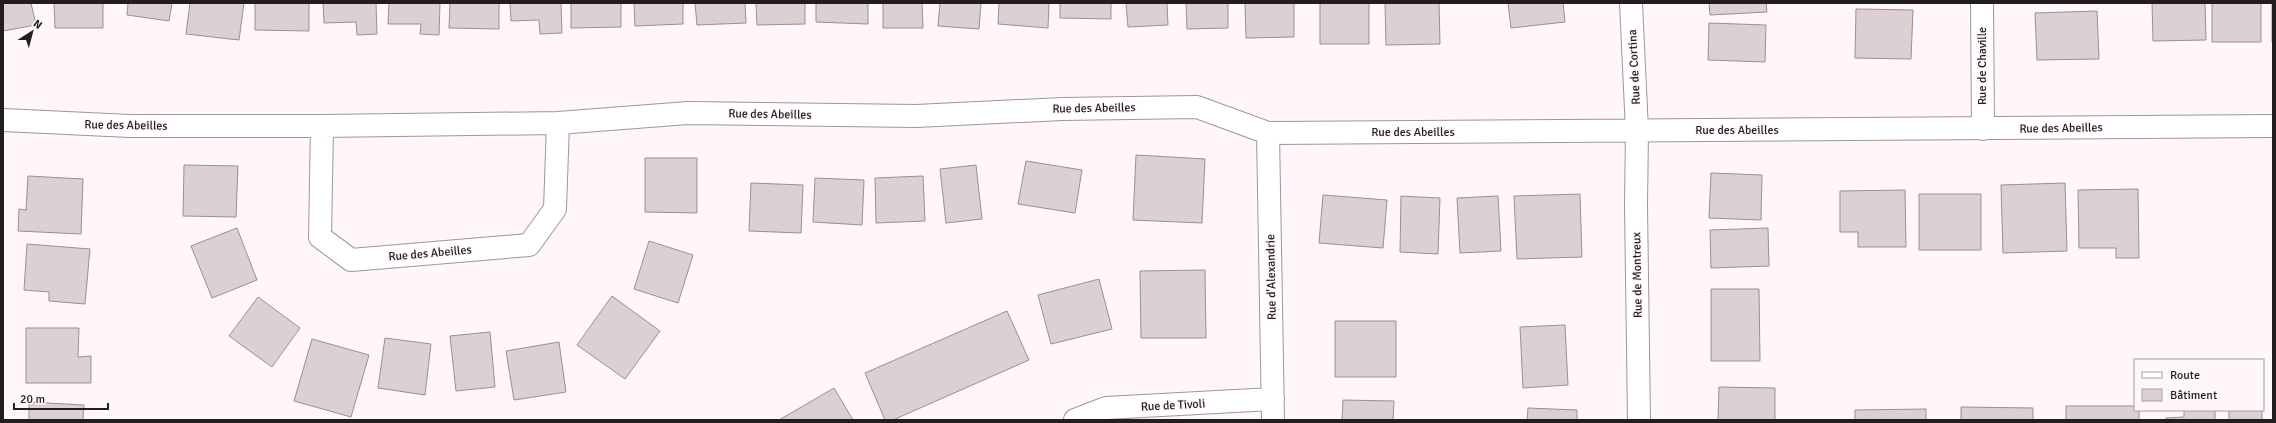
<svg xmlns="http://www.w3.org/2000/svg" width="2276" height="423" font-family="Signika,sans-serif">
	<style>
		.building { fill: #dcd0d5; stroke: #9a8f93 }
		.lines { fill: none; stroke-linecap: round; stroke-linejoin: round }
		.minor-casing { stroke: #a09599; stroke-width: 24 }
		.minor { stroke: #fff; stroke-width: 22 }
		.labels { text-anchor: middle; stroke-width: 3; stroke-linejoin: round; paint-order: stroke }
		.street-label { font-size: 12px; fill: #221d1f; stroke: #fef6f9 }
	</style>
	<rect width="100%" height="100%" fill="#fef6f9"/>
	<path class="building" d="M3,3H31L36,25L3,31Z
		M54,3H103V28H55Z
		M128,3H172L169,21L127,15Z
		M190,3H244L239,40L186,34Z
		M255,3H309V31L255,30Z
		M323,3H376L377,34L357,35L356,22L324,23Z
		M389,3H440L439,35L420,34L421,24H388Z
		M450,3H499V29L449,28Z
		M510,3H561L562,33L540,34L539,20L511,21Z
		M571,3H621V27L571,28Z
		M634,3H683V24L635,26Z
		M695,3H745L746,23L697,25Z
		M756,3H805V24L757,25Z
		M816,3H868V24L816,22Z
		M883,3H922L923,28H883Z
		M940,3H981L979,29L938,26Z
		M999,3H1049L1048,28L998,24Z
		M1060,3H1111V19L1060,18Z
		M1126,3H1167L1168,25L1128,27Z
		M1186,3H1228V28L1187,29Z
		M1245,3H1294V37L1246,38Z
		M1320,3H1369V44H1320Z
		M1385,3H1439L1440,44L1386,45Z
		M1508,3H1563L1565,22L1511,28Z
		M1709,3H1766L1767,12L1710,15Z
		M2152,3H2205L2206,40L2153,41Z
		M2212,3H2261V42H2212Z
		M2272,3H2273V42H2272Z
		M1856,9L1913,10L1911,59L1855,58Z
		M2097,11L2099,59L2037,60L2035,13Z
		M1709,23L1766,25L1765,62L1708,60Z
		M1136,155L1205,159L1202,223L1133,220Z
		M645,158H697V213L645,212Z
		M1026,161L1082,170L1075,213L1018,204Z
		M184,165L238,166L236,217L183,216Z
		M976,165L982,219L946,223L940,169Z
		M1711,173L1762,175L1761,220L1709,218Z
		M28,176L83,179L81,234L18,231L19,209L26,210Z
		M923,176L925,221L876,223L875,178Z
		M815,178L864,180L862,225L813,222Z
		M751,183L803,185L801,233L749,231Z
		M2065,183L2067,251L2003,253L2001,185Z
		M2138,189L2139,258H2116V248H2079L2078,190Z
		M1905,190L1906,247H1858V232H1840V191Z
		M1580,194L1582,257L1517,259L1514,196Z
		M1919,194H1981V250H1919Z
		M1323,195L1387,200L1383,248L1319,243Z
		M1401,196L1440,198L1438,254L1400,252Z
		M1498,196L1501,251L1460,253L1457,198Z
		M237,228L257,280L212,298L191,246Z
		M1768,228L1769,266L1711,268L1710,230Z
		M649,241L693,255L678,303L634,289Z
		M27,244L90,249L85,304L49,301V292L24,290Z
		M1205,270L1206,338H1141L1140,271Z
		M1099,279L1112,329L1051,344L1038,295Z
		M1711,289H1759L1760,361H1711Z
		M612,296L660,331L625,379L577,345Z
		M258,297L300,328L272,367L229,336Z
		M1007,311L1029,360L893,420H885L865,373Z
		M1335,321H1396V377H1335Z
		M1565,325L1568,385L1523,388L1520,327Z
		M26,328H79L78,357L91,356V383H26Z
		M490,332L495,387L456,391L450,336Z
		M385,338L431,344L425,395L378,388Z
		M312,339L369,355L351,417L294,401Z
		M559,342L566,392L514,400L506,351Z
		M1719,387L1775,388V420H1718Z
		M834,388L853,420H779Z
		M1343,400L1394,401L1393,420H1342Z
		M29,402L84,405L83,420H29Z
		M2066,406H2135V410H2139V420H2066Z
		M1961,407L2033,408V420H1961Z
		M1528,408L1577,410V420H1527Z
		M1926,409V420H1855V410Z
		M2184,410H2215V420H2166V418L2184,417Z
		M2229,410H2262V420H2229Z"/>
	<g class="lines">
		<defs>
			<path id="minor" d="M1631,3L1637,131L1636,205L1639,420
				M1982,3L1983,129
				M3,120L130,126H322L558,123L688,113L916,116L1062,109L1197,107L1268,133L2273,126
				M322,126L320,237L351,260L529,245L555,209L558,123
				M1268,133L1273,420
				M1075,420L1106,408L1273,399"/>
		</defs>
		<use href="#minor" class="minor-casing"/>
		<use href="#minor" class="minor"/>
	</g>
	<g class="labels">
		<g class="street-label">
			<text transform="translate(1982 66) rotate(-90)" y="4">Rue de Chaville</text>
			<text transform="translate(1634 67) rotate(-93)" y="4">Rue de Cortina</text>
			<text transform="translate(1094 108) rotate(-1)" y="4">Rue des Abeilles</text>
			<text transform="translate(770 114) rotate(1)" y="4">Rue des Abeilles</text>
			<text transform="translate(126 125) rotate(1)" y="4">Rue des Abeilles</text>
			<text transform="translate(2061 128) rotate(-1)" y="4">Rue des Abeilles</text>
			<text x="1737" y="134">Rue des Abeilles</text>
			<text x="1413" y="136">Rue des Abeilles</text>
			<text transform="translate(430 253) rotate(-5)" y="4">Rue des Abeilles</text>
			<text transform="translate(1637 275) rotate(-91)" y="4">Rue de Montreux</text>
			<text transform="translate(1271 277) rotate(-91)" y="4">Rue d'Alexandrie</text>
			<text transform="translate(1173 405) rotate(-3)" y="4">Rue de Tivoli</text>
		</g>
	</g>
	<rect width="2276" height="423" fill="none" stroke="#221d1f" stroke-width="8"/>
	<rect x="2134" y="359" width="130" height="52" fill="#fef6f9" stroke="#a69fa2"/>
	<rect x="2142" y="372" width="20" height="6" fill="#ffffff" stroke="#a69fa2"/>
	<text x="2170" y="379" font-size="12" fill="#221d1f">Route</text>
	<rect x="2142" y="389" width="20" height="12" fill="#dcd0d5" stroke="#a69fa2"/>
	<text x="2170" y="399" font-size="12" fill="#221d1f">Bâtiment</text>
	<g transform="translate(32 32) rotate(36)" stroke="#fef6f9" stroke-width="3" paint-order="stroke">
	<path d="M0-3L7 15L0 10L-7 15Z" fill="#221d1f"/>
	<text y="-6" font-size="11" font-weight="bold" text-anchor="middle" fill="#221d1f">N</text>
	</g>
	<path d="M14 403v6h94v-6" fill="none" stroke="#221d1f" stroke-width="2"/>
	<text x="20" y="403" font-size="12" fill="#221d1f" stroke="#fef6f9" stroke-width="3" paint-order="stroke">20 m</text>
</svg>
